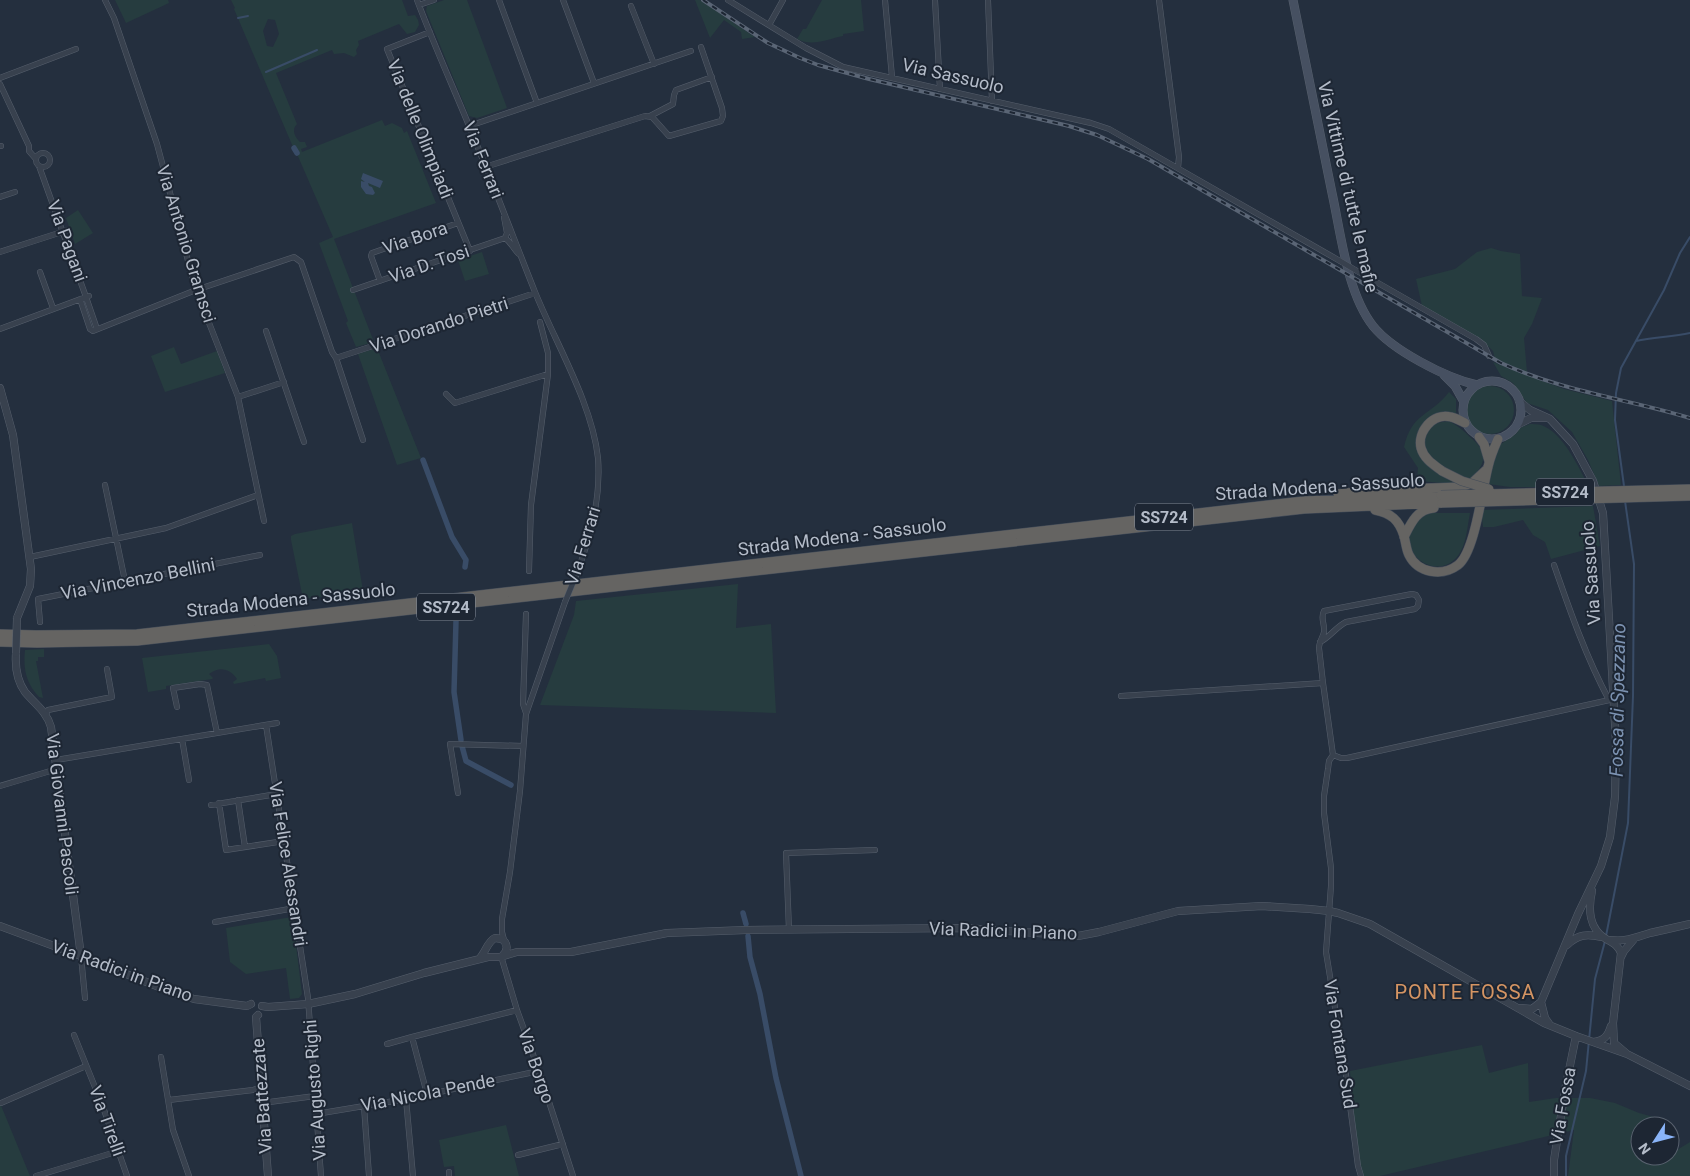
<svg xmlns="http://www.w3.org/2000/svg" width="1690" height="1176" font-family="Roboto,sans-serif">
	<style>
		.green { fill: #263c3f; fill-rule: evenodd }
		.water { fill: #394c67 }
		.lines { fill: none; stroke-linecap: round; stroke-linejoin: round }
		.stream { stroke: #394c67; stroke-width: 2 }
		.canal { stroke: #394c67; stroke-width: 5.5 }
		.minor-casing { stroke: #565f6c; stroke-width: 6 }
		.tertiary-casing { stroke: #565f6c; stroke-width: 8 }
		.secondary-casing { stroke: #565f6c; stroke-width: 9 }
		.trunk-casing { stroke: #434c59; stroke-width: 10 }
		.minor { stroke: #38414e; stroke-width: 5 }
		.tertiary { stroke: #38414e; stroke-width: 7 }
		.secondary { stroke: #465061; stroke-width: 8 }
		.trunk { stroke: #656462; stroke-width: 9 }
		.rail-casing { stroke: #5a6575; stroke-width: 4 }
		.rail { stroke: #1d2633; stroke-width: 2; stroke-dasharray: 5.5; stroke-linecap: butt }
		.minor-bridge-casing { stroke: #565f6c; stroke-width: 6; stroke-linecap: butt }
		.tertiary-bridge-casing { stroke: #565f6c; stroke-width: 8; stroke-linecap: butt }
		.trunk-bridge-casing { stroke: #434c59; stroke-width: 10; stroke-linecap: butt }
		.minor-bridge { stroke: #38414e; stroke-width: 5 }
		.tertiary-bridge { stroke: #38414e; stroke-width: 7 }
		.trunk-bridge { stroke: #656462; stroke-width: 9 }
		.labels { text-anchor: middle; stroke-width: 4; stroke-linejoin: round; paint-order: stroke }
		.shield { fill: #1d2633; stroke: #878f9c; stroke-width: 1 }
		.shield-label { font-size: 16px; font-weight: bold; fill: #b4bcc9 }
		.street-label { font-size: 18px; fill: #b4bcc9; stroke: #1d2633 }
		.water-label { font-size: 19px; font-style: italic; fill: #7c92b1; stroke: #1d2633 }
		.quarter-label { font-size: 20px; letter-spacing: 1px; fill: #d59563; stroke: #1d2633 }
	</style>
	<rect width="100%" height="100%" fill="#242f3e"/>
	<path class="green" d="M115,0H168L169,3L126,23Z
		M231,0H402L408,16L415,15L418,20L419,25L415,32L407,34L399,24L358,41L359,45L356,50L357,54L354,57L344,53L334,54L332,50L276,73L297,124C291,130 295,137 300,142H305L307,147L301,149L302,152L382,120L385,126L392,123L402,128L404,133L407,131L436,203L334,239L374,342L356,347L346,323L348,321L319,243L333,237L297,154L299,151L293,147L234,9L235,8ZM268,19L275,20L279,34L273,47L267,46L263,31Z
		M444,0H467L507,108L477,118L469,116L426,11L427,6Z
		M695,0H700L755,37L742,39L741,32L724,20L710,38Z
		M822,0H861L864,31L843,34V36C828,39 812,47 797,39L803,29H806Z
		M78,210L93,233L75,244L66,218Z
		M1491,248L1501,251L1520,254L1522,296L1542,298L1532,324L1524,338L1527,372L1495,359L1493,351L1489,347L1447,319L1422,306L1416,279L1455,269L1477,252Z
		M482,252L489,274L465,281L458,260Z
		M174,347L181,364L217,351L225,373L165,392L151,356Z
		M377,348L421,458L397,465L358,354Z
		M1493,362L1564,389L1612,401L1621,485L1599,486L1588,460L1572,432L1548,410L1527,403L1513,383L1501,376Z
		M1466 410a24 24 0 1 1 48 0a24 24 0 1 1-48 0Z
		M1449,392L1456,399V413C1450,413 1442,412 1436,414C1418,421 1410,443 1422,458C1431,470 1444,477 1456,484L1406,480L1417,478L1418,468L1404,447C1412,412 1431,416 1449,392Z
		M1449,421C1458,426 1464,431 1471,438C1489,453 1486,465 1469,480C1452,471 1415,459 1426,433C1430,424 1440,422 1449,421Z
		M1530,424C1533,424 1538,424 1541,425C1563,432 1579,468 1589,487H1510L1488,484L1494,459L1501,444L1516,434L1520,428Z
		M1593,506L1600,546L1551,559L1545,542L1533,535L1523,520L1494,527H1483L1481,510Z
		M1428,513H1470C1467,527 1467,545 1457,557C1434,584 1392,548 1415,522C1419,519 1424,516 1428,513Z
		M352,523L363,591L303,599L291,540V536L295,534Z
		M738,584L736,628L771,624L776,713L540,705L574,615L576,601Z
		M269,644L277,656L281,678L266,681L265,678L234,684L233,682L237,679C230,668 219,666 209,674L213,678L212,679L166,686V689L148,692L142,658Z
		M44,649V657H38V661H36L43,698L39,697C26,683 23,669 25,650Z
		M292,917C293,924 292,929 293,935L295,937L302,994L299,998L290,999L286,968L246,974L230,962L226,928Z
		M1482,1045L1489,1073L1528,1063L1529,1102L1556,1098H1590L1615,1103L1639,1113L1661,1119L1664,1126H1640V1156H1670V1137L1677,1150L1690,1142V1176H1568L1574,1130L1380,1176H1361L1358,1165L1350,1071Z
		M0,1103L30,1176H0Z
		M506,1125L519,1176H455L454,1166L444,1167L439,1140Z"/>
	<path class="water" d="M363,173L383,181L380,188L368,183L369,186L372,187L375,193L373,195L366,194L361,187V181L365,182L361,179Z"/>
	<g class="lines">
		<path class="stream" d="M238,18L248,16
			M266,72L317,50
			M1636,341C1654,337 1672,337 1690,333
			M1624,486L1615,420L1616,393L1621,368L1664,290L1680,253L1690,237
			M1606,936L1628,823L1633,696L1634,564L1625,501
			M1566,1176V1156L1586,1071L1595,979L1605,941"/>
		<path class="canal" d="M294,148L297,153
			M423,460L452,537L466,560L465,567
			M456,621L454,692L461,740
			M462,746L466,761L511,785
			M743,913L746,924
			M748,936L750,957L760,994L776,1078L801,1176"/>
		<defs>
			<path id="minor" d="M105,0L114,18L157,144L195,287L238,397L264,521
				M417,0C434,45 454,89 472,133C494,186 514,239 535,292C556,344 592,403 598,458C601,499 591,535 577,573
				M499,0L537,103
				M563,0L594,83
				M728,0L806,48L843,67L1091,123L1109,129L1340,261
				M885,0L892,77
				M935,0L940,89
				M988,0L992,101
				M1159,0L1179,157L1178,168
				M419,5L434,0
				M631,6L654,64
				M769,25L783,0
				M430,32L387,49L470,251
				M0,78L76,49
				M0,84L29,146V151L36,159
				M650,116L673,104L674,95L676,90L712,77
				M469,126L691,51
				M0,146H1
				M36 160a7 7 0 1 1 14 0a7 7 0 1 1-14 0Z
				M485,167L645,116L652,117L669,136L721,121L723,116L722,108L701,47
				M0,197L15,192
				M504,217L507,233L505,238
				M505,238C512,243 513,249 519,254
				M0,252L68,230
				M1357,271L1476,339L1484,345L1489,356
				M40,272L53,308
				M380,281L371,256L372,253L458,223
				M353,290L505,238
				M89,296L86,297L97,329
				M80,299L90,329L93,331L196,290L294,257L301,262L332,352L336,358L535,293
				M0,329L86,297L39,166
				M266,331L304,442
				M336,358L363,440
				M446,394L455,403L548,374
				M238,397L284,382
				M105,485L125,581
				M30,557L166,528L258,495
				M1554,565C1570,611 1586,657 1609,700
				M529,571L531,505L548,374V353L540,322
				M40,622L38,599L260,555
				M1320,642C1330,637 1336,627 1346,622L1415,609L1418,606L1419,600L1416,595L1412,594L1324,611C1320,618 1325,624 1324,632C1323,637 1319,642 1319,648L1323,683
				M1121,696L1323,683L1333,755L1329,761L1328,769L1324,796V813L1331,868V886L1326,952L1346,1075L1358,1166L1361,1176
				M177,707L173,688L200,684L207,685L217,733
				M526,713L523,704L526,614
				M46,714L48,710L112,697L107,669
				M266,725L308,998L321,1176
				M182,739L189,780
				M1333,755L1341,758H1347L1614,699
				M56,760L277,723
				M0,786L57,769
				M458,793L450,744L523,746
				M238,800L245,847
				M219,803L226,850L284,841
				M211,805L277,794
				M215,922L295,908
				M789,930L786,853L875,850
				M504,940L502,932V919L510,872L520,791L526,714L565,602
				M81,956L85,998
				M501,956L517,1010L539,1071L573,1176
				M74,1035L103,1107L127,1176
				M387,1044L412,1037
				M161,1057L173,1130L189,1176
				M427,1094L412,1037L517,1010
				M406,1099L413,1176
				M169,1100L253,1090L261,1087
				M1,1103L86,1066
				M262,1103L315,1096
				M364,1106L369,1176
				M316,1114L406,1099L539,1071
				M518,1155L563,1144
				M449,1172V1176
				M36,1176L119,1151"/>
			<path id="tertiary" d="M0,388L13,435L31,569L30,586L17,618
				M1519,401L1530,410L1550,419L1573,444L1593,481L1603,513L1616,742L1615,797L1610,837L1601,866L1578,914L1541,1002L1532,1009L1522,1008
				M1517,425L1531,418H1545
				M16,653C15,667 17,681 25,692C35,704 47,712 51,727L81,956
				M1592,891C1588,909 1589,929 1606,939C1613,943 1618,945 1621,953L1613,1023L1614,1043L1627,1054L1690,1086
				M0,926L81,956L169,991L194,999L247,1006L251,1004
				M1611,940C1625,942 1637,937 1650,933C1663,930 1677,927 1690,924
				M1567,945C1578,934 1587,934 1602,937
				M1621,957L1624,951L1635,938
				M479,959C486,952 487,942 495,938L502,939C508,944 508,950 503,955
				M1541,1002L1545,1018L1550,1025
				M262,1006L268,1007L308,1004L355,994L424,973L488,957H500L517,952H571L667,933L746,930L966,928L1078,936L1099,932L1178,911L1262,906L1310,909L1329,911L1338,913L1370,924L1544,1023L1576,1036L1627,1054
				M258,1015L256,1017L268,1176
				M1593,1042C1604,1041 1608,1036 1611,1026
				M1554,1176V1160L1565,1090L1576,1036"/>
			<path id="secondary" d="M1293,0C1306,64 1319,129 1332,193C1341,234 1347,293 1373,326C1392,350 1446,378 1477,385
				M1444,375L1455,386L1464,402
				M1463 410a29 29 0 1 1 58 0a29 29 0 1 1-58 0Z"/>
			<path id="trunk" d="M1479,437L1484,444L1489,461
				M1442,471C1434,465 1424,459 1421,448C1417,432 1433,412 1451,417C1456,418 1461,421 1465,423
				M1338,494L1371,490L1461,487L1472,483L1486,470
				M1375,510C1391,513 1399,520 1404,536C1406,543 1406,549 1409,555C1418,573 1442,577 1458,565C1475,552 1482,490 1488,467C1490,458 1494,448 1498,439
				M1404,537C1411,523 1417,509 1434,508
				M0,634L36,635L137,634L1304,501L1441,495
				M0,642L37,643L137,641L1304,509L1442,503"/>
		</defs>
		<use href="#minor" class="minor-casing"/>
		<use href="#tertiary" class="tertiary-casing"/>
		<use href="#secondary" class="secondary-casing"/>
		<use href="#trunk" class="trunk-casing"/>
		<use href="#minor" class="minor"/>
		<use href="#tertiary" class="tertiary"/>
		<use href="#secondary" class="secondary"/>
		<use href="#trunk" class="trunk"/>
		<defs>
			<path id="rail" d="M703,0L768,43L800,58L818,65L869,79L1069,126L1097,135L1148,159L1501,363C1561,391 1627,399 1690,418"/>
		</defs>
		<use href="#rail" class="rail-casing"/>
		<use href="#rail" class="rail"/>
		<defs>
			<path id="minor-bridge" d="M1340,261L1357,271
				M565,602L577,573"/>
			<path id="tertiary-bridge" d="M16,653L17,618"/>
			<path id="trunk-bridge" d="M1442,471L1462,481L1489,489
				M1441,495L1690,489
				M1442,503L1690,496"/>
		</defs>
		<use href="#minor-bridge" class="minor-bridge-casing"/>
		<use href="#tertiary-bridge" class="tertiary-bridge-casing"/>
		<use href="#trunk-bridge" class="trunk-bridge-casing"/>
		<use href="#minor-bridge" class="minor-bridge"/>
		<use href="#tertiary-bridge" class="tertiary-bridge"/>
		<use href="#trunk-bridge" class="trunk-bridge"/>
	</g>
	<g class="labels">
		<g class="shield">
			<rect x="1536" y="478.5" width="58" height="27" rx="4"/>
			<rect x="1135" y="503.5" width="58" height="27" rx="4"/>
			<rect x="417" y="593.5" width="58" height="27" rx="4"/>
		</g>
		<g class="shield-label">
			<text x="1565" y="498">SS724</text>
			<text x="1164" y="523">SS724</text>
			<text x="446" y="613">SS724</text>
		</g>
		<g class="street-label">
			<text transform="translate(953 76) rotate(13)" y="6">Via Sassuolo</text>
			<text transform="translate(420 129) rotate(68)" y="6">Via delle Olimpiadi</text>
			<text transform="translate(483 160) rotate(68)" y="6">Via Ferrari</text>
			<text transform="translate(1348 187) rotate(77)" y="6">Via Vittime di tutte le mafie</text>
			<text transform="translate(415 238) rotate(-19)" y="6">Via Bora</text>
			<text transform="translate(67 241) rotate(70)" y="6">Via Pagani</text>
			<text transform="translate(186 244) rotate(73)" y="6">Via Antonio Gramsci</text>
			<text transform="translate(429 264) rotate(-19)" y="6">Via D. Tosi</text>
			<text transform="translate(439 325) rotate(-18)" y="6">Via Dorando Pietri</text>
			<text transform="translate(1320 487) rotate(-4)" y="6">Strada Modena - Sassuolo</text>
			<text transform="translate(842 537) rotate(-7)" y="6">Strada Modena - Sassuolo</text>
			<text transform="translate(583 546) rotate(-73)" y="6">Via Ferrari</text>
			<text transform="translate(1591 573) rotate(-94)" y="6">Via Sassuolo</text>
			<text transform="translate(138 579) rotate(-11)" y="6">Via Vincenzo Bellini</text>
			<text transform="translate(291 600) rotate(-6)" y="6">Strada Modena - Sassuolo</text>
			<text transform="translate(62 814) rotate(83)" y="6">Via Giovanni Pascoli</text>
			<text transform="translate(288 864) rotate(81)" y="6">Via Felice Alessandri</text>
			<text transform="translate(1003 931) rotate(2)" y="6">Via Radici in Piano</text>
			<text transform="translate(122 971) rotate(20)" y="6">Via Radici in Piano</text>
			<text transform="translate(1340 1044) rotate(81)" y="6">Via Fontana Sud</text>
			<text transform="translate(536 1066) rotate(71)" y="6">Via Borgo</text>
			<text transform="translate(315 1090) rotate(-94)" y="6">Via Augusto Righi</text>
			<text transform="translate(428 1093) rotate(-11)" y="6">Via Nicola Pende</text>
			<text transform="translate(262 1096) rotate(-94)" y="6">Via Battezzate</text>
			<text transform="translate(1563 1106) rotate(-80)" y="6">Via Fossa</text>
			<text transform="translate(107 1121) rotate(70)" y="6">Via Tirelli</text>
		</g>
		<g class="water-label">
			<text transform="translate(1617 700) rotate(-89)" y="7">Fossa di Spezzano</text>
		</g>
		<g class="quarter-label">
			<text x="1465" y="999">PONTE FOSSA</text>
		</g>
	</g>
	<g transform="translate(1655 1141) rotate(234)"><circle r="24" fill="#1d2633" stroke="#59626f"/>
	<path d="M0-4L9 19L0 12L-9 19Z" fill="#8ab4f8"/>
	<text y="-8" font-size="14" font-weight="bold" text-anchor="middle" fill="#b4bcc9">N</text>
	</g>
</svg>
